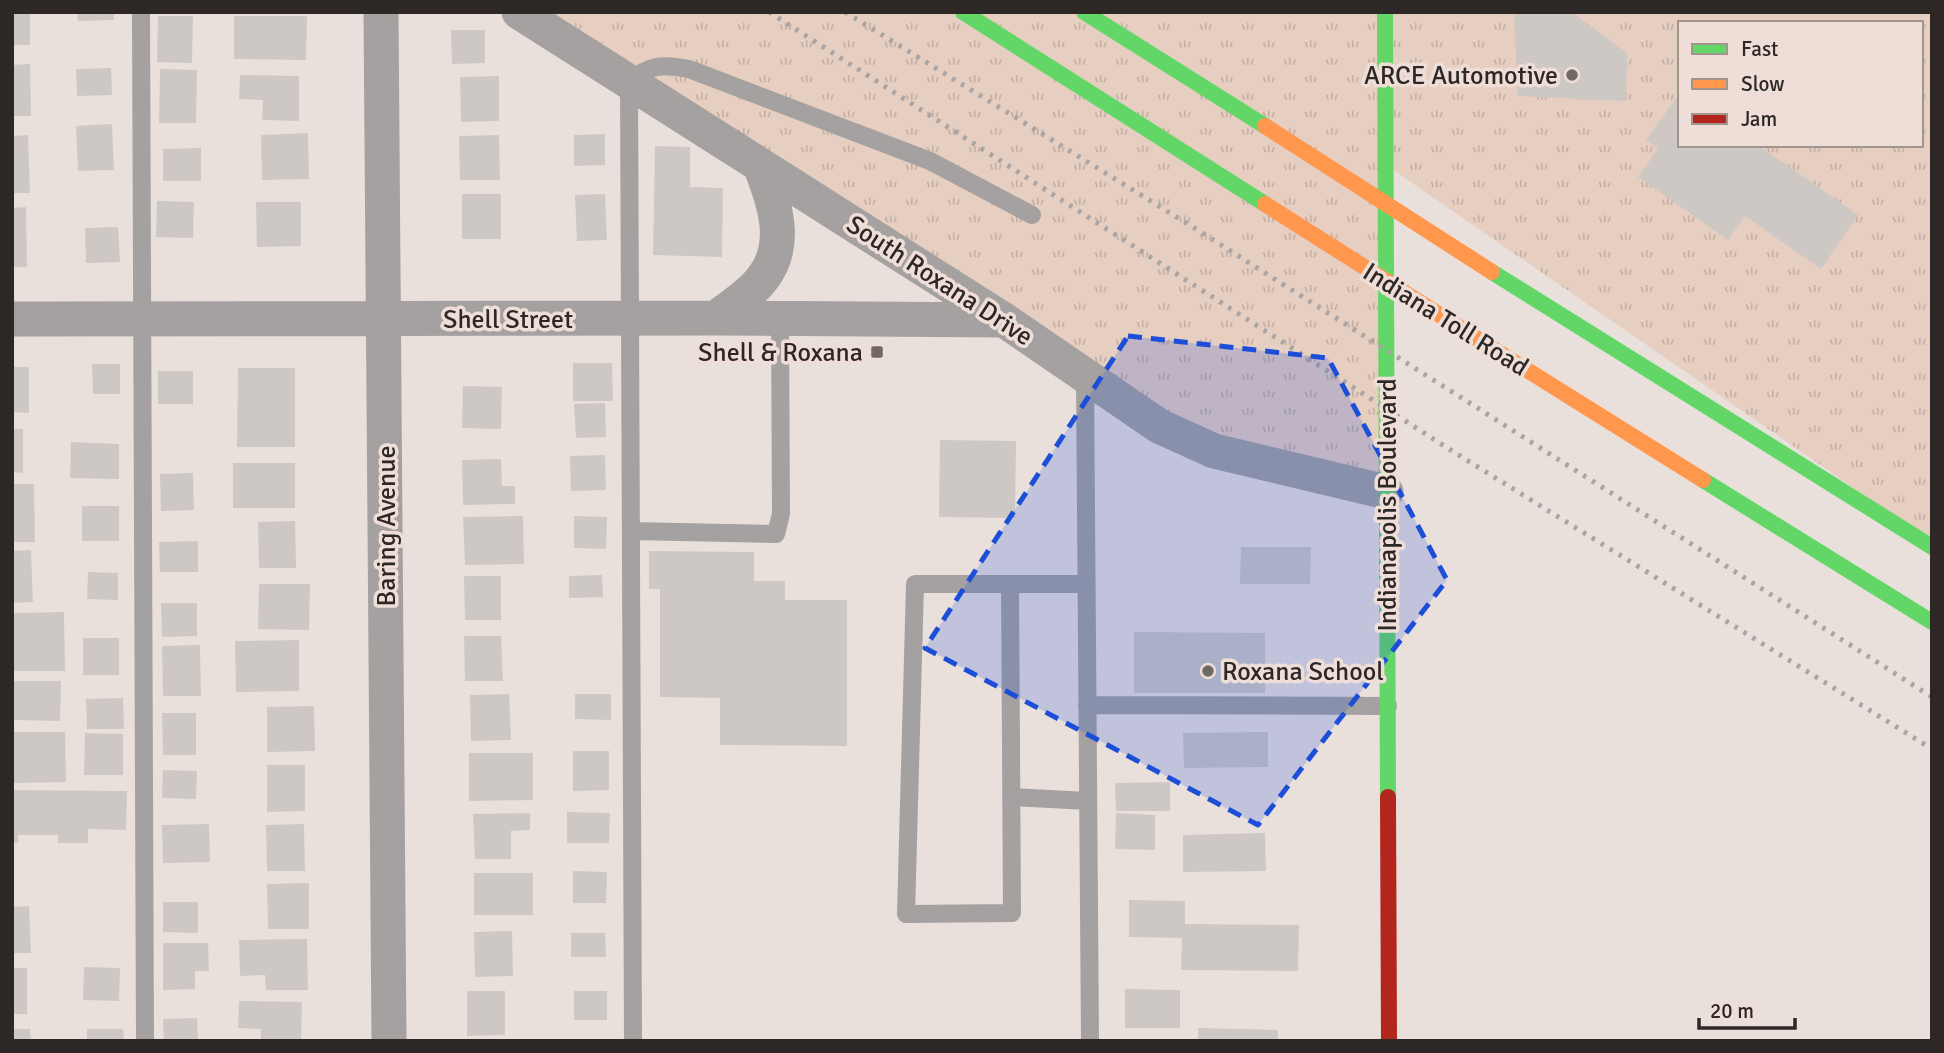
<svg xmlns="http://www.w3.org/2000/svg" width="1944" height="1053" font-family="Signika,sans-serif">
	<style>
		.grass { fill: url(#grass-tufts); fill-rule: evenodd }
		.building { fill: #cec8c4 }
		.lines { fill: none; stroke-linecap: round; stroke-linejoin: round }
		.lane { stroke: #a4a1a0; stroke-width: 18 }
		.street { stroke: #a4a1a0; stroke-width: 35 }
		.fast { stroke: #63d668; stroke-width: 16 }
		.slow { stroke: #ff974d; stroke-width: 16 }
		.jam { stroke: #b3261e; stroke-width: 16 }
		.rail { stroke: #aaa5a4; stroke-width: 5; stroke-dasharray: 3.5 7; stroke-linecap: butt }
		.slow-bridge { stroke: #ff974d; stroke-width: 16 }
		.marked { fill: #1d4ed8; fill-opacity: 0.2; stroke: #1d4ed8; stroke-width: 5; stroke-dasharray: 14 9; stroke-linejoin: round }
		.poi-dot { fill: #6f6865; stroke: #eeded7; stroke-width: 2.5 }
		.labels { text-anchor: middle; stroke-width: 7; stroke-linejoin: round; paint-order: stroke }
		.poi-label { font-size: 26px; fill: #2d2825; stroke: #eeded7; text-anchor: end }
		.street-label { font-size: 26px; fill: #2d2825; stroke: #eeded7 }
	</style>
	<defs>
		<pattern id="grass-tufts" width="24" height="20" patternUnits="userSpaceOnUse" patternTransform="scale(1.75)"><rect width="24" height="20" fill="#e6cec1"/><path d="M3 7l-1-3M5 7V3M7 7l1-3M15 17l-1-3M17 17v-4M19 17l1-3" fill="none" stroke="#c6b1a6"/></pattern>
	</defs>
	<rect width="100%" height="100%" fill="#e9e0dc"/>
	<path class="grass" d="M519,12H1932V542L1386,165V492L1214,451ZM1680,23H1921V145H1680Z"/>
	<path class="building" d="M12,12H30V45H12Z
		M77,12H114V20L78,21Z
		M1514,12H1572L1627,53L1626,101L1518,96Z
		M158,16H193L192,63L157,62Z
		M234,16H307L306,60L234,59Z
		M451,30H485V63L452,64Z
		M30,64L31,116H12V65Z
		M111,68L112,95L77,96L76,69Z
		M160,69L197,70L196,123H159Z
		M240,75L299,76V121L262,120L263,100L239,99Z
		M499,76V121L461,122L460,77Z
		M1680,93V145H1758L1858,215L1821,269L1745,216L1728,240L1638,177L1658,149L1646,140Z
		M112,124L114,170L78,171L76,126Z
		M308,133L309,179L262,180L261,135Z
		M605,134V165L574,166V135Z
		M28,135L30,193H12V136Z
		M499,135L500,180H460L459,136Z
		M655,146L690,147V187L723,188L722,257L653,255Z
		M201,148V181H163V149Z
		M462,194H501V239H462Z
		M605,194L607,240L577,241L575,195Z
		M157,201L194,202L193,238L156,237Z
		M256,202H301V246L257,247Z
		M26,207L27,267H12V208Z
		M118,227L120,262L86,263L85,228Z
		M573,363H612L613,401H573Z
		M92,364H120V394H93Z
		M12,367H29V413L12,412Z
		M238,368H295V447H237Z
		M158,371H193V404H158Z
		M463,386L502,387L501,429L462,428Z
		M605,403L606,437L576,438L574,404Z
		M12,429H23V473L12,472Z
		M940,440L1016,441L1015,518L939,517Z
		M71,442L119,444V479L70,478Z
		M605,455L606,490L571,491L570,456Z
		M501,459L502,486H515V504L463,505L462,460Z
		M233,463H295V508H233Z
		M193,473L194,510L161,511L160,474Z
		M12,484H34L35,542H12Z
		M82,506H119V541H82Z
		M523,516L524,564L465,565L463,517Z
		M574,516L607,517L606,549L574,548Z
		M295,521L296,568H259L258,522Z
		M198,541V572H160L159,542Z
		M1241,547H1311L1310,584H1240Z
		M31,550L33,602L12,603V551Z
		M649,551L754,552V581H785V600H847V746L720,745V698L660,697V589H649Z
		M88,572L118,573V600L87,599Z
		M602,575L603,597L569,598V576Z
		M464,576H501V620H465Z
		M259,584H310L309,630L258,629Z
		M161,603H197V636L162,637Z
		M64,612L65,671H12V613Z
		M1134,632L1265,633V693H1134Z
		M464,636H501L503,681H465Z
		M83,638H119V675H83Z
		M299,640V691L236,692L235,641Z
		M200,645L201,696H163L162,646Z
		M12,681H61L60,721L12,720Z
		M509,694L511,740L471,741L470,695Z
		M575,694H611V720L575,719Z
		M123,698L124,729H87L86,699Z
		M314,706L315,751L267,752V707Z
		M162,713H196V755H163Z
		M12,732H65L66,782L12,783Z
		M1268,732V767L1184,768L1183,733Z
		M85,733L123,734V775H84Z
		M573,751H609V790L573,791Z
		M469,753H533V800L469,801Z
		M267,765H305V811L267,812Z
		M163,770L197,771L196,799L162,798Z
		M1170,782V811H1116L1115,783Z
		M12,790L127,791L126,830L88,829V843H58V835H18V843H12Z
		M567,812L610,813L609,843H567Z
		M530,813V830L511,831V859H475L473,814Z
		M1116,813L1155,815V850L1115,849Z
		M209,824L210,862L163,863L162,825Z
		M304,824L305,871H267L266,825Z
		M1265,833L1266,871L1183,872V835Z
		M573,871L607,872L606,903H573Z
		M474,873H533V915H474Z
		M309,883V929H268L267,884Z
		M1129,900L1185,901V924L1299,925L1298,971L1181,970L1182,938L1129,937Z
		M163,902H198V933L163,932Z
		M29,906L31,953H12V907Z
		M512,931L513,976L475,977L474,932Z
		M571,933H605L606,957H571Z
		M307,939L308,990H266L265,975L240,976L239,940Z
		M163,943H208L209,971H195V989L163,990Z
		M84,967L120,968L119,1001L83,1000Z
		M12,968H27V1014H12Z
		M1125,989L1180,990V1028H1125Z
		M467,991H505V1035L467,1036Z
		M574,991H607V1020H574Z
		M239,1001L302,1002L301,1041H261V1029L238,1028Z
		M197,1018L198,1041H164L163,1019Z
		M1198,1028L1278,1030V1041H1198Z
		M12,1029H30L31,1041H12Z
		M87,1029H123L124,1041H87Z"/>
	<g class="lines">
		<path class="lane" d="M141,12L145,1041
			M1085,375L1090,1041
			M631,531L776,534L781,514L780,318
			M1010,584L1012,913L906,914L915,584H1086
			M1087,705L1388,706
			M1011,797L1088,801
			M633,1041L629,82C650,64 663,64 689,69L930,161L1032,215"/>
		<path class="street" d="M381,12L389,1041
			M519,12L1004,320L1159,426L1214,451L1386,492
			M716,318C731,306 750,295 762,279C790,244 774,202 760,165
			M12,319L716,318L1004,320"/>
		<path class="fast" d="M963,12L1265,204
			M1084,12L1265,126
			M1385,12L1388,797
			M1492,272L1932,547
			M1703,480L1932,622"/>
		<path class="slow" d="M1495,350L1703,480"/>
		<path class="jam" d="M1388,797L1389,1041"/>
		<path class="rail" d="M769,12L1449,449L1932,749
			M845,12L1196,229L1932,697"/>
		<path class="slow-bridge" d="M1265,126L1492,272
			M1265,204L1495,350"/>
	</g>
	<path class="marked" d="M1128,336L1328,358L1447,580L1258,825L925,648Z"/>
	<g class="poi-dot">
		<circle cx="1572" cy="75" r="7"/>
		<rect x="870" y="345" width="14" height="14" rx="3.5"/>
		<circle cx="1208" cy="671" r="7"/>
	</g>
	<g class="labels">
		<g class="poi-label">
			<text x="1558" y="84">ARCE Automotive</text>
			<text x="863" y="361">Shell &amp; Roxana</text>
			<text x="1222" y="680" text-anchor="start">Roxana School</text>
		</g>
		<g class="street-label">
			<text transform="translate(940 280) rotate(33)" y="9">South Roxana Drive</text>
			<text x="508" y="328">Shell Street</text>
			<text transform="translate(1446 319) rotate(32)" y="9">Indiana Toll Road</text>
			<text transform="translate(1387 505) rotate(-90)" y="9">Indianapolis Boulevard</text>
			<text transform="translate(386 526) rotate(-90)" y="9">Baring Avenue</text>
		</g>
	</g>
	<rect width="1944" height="1053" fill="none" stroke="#2d2825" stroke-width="28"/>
	<rect x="1678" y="21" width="245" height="126" fill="#eeded7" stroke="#a19590" stroke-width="2"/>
	<rect x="1692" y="44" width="35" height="10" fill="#63d668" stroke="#a19590" stroke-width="2"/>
	<text x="1741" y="56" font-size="21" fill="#2d2825">Fast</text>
	<rect x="1692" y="79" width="35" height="10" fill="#ff974d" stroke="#a19590" stroke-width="2"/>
	<text x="1741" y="91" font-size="21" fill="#2d2825">Slow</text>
	<rect x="1692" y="114" width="35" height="10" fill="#b3261e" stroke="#a19590" stroke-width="2"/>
	<text x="1741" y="126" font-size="21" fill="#2d2825">Jam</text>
	<path d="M1699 1018v10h96v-10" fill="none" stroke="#2d2825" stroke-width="3.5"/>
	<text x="1710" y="1018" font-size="21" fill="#2d2825" stroke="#eeded7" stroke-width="5" paint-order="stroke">20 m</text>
</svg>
